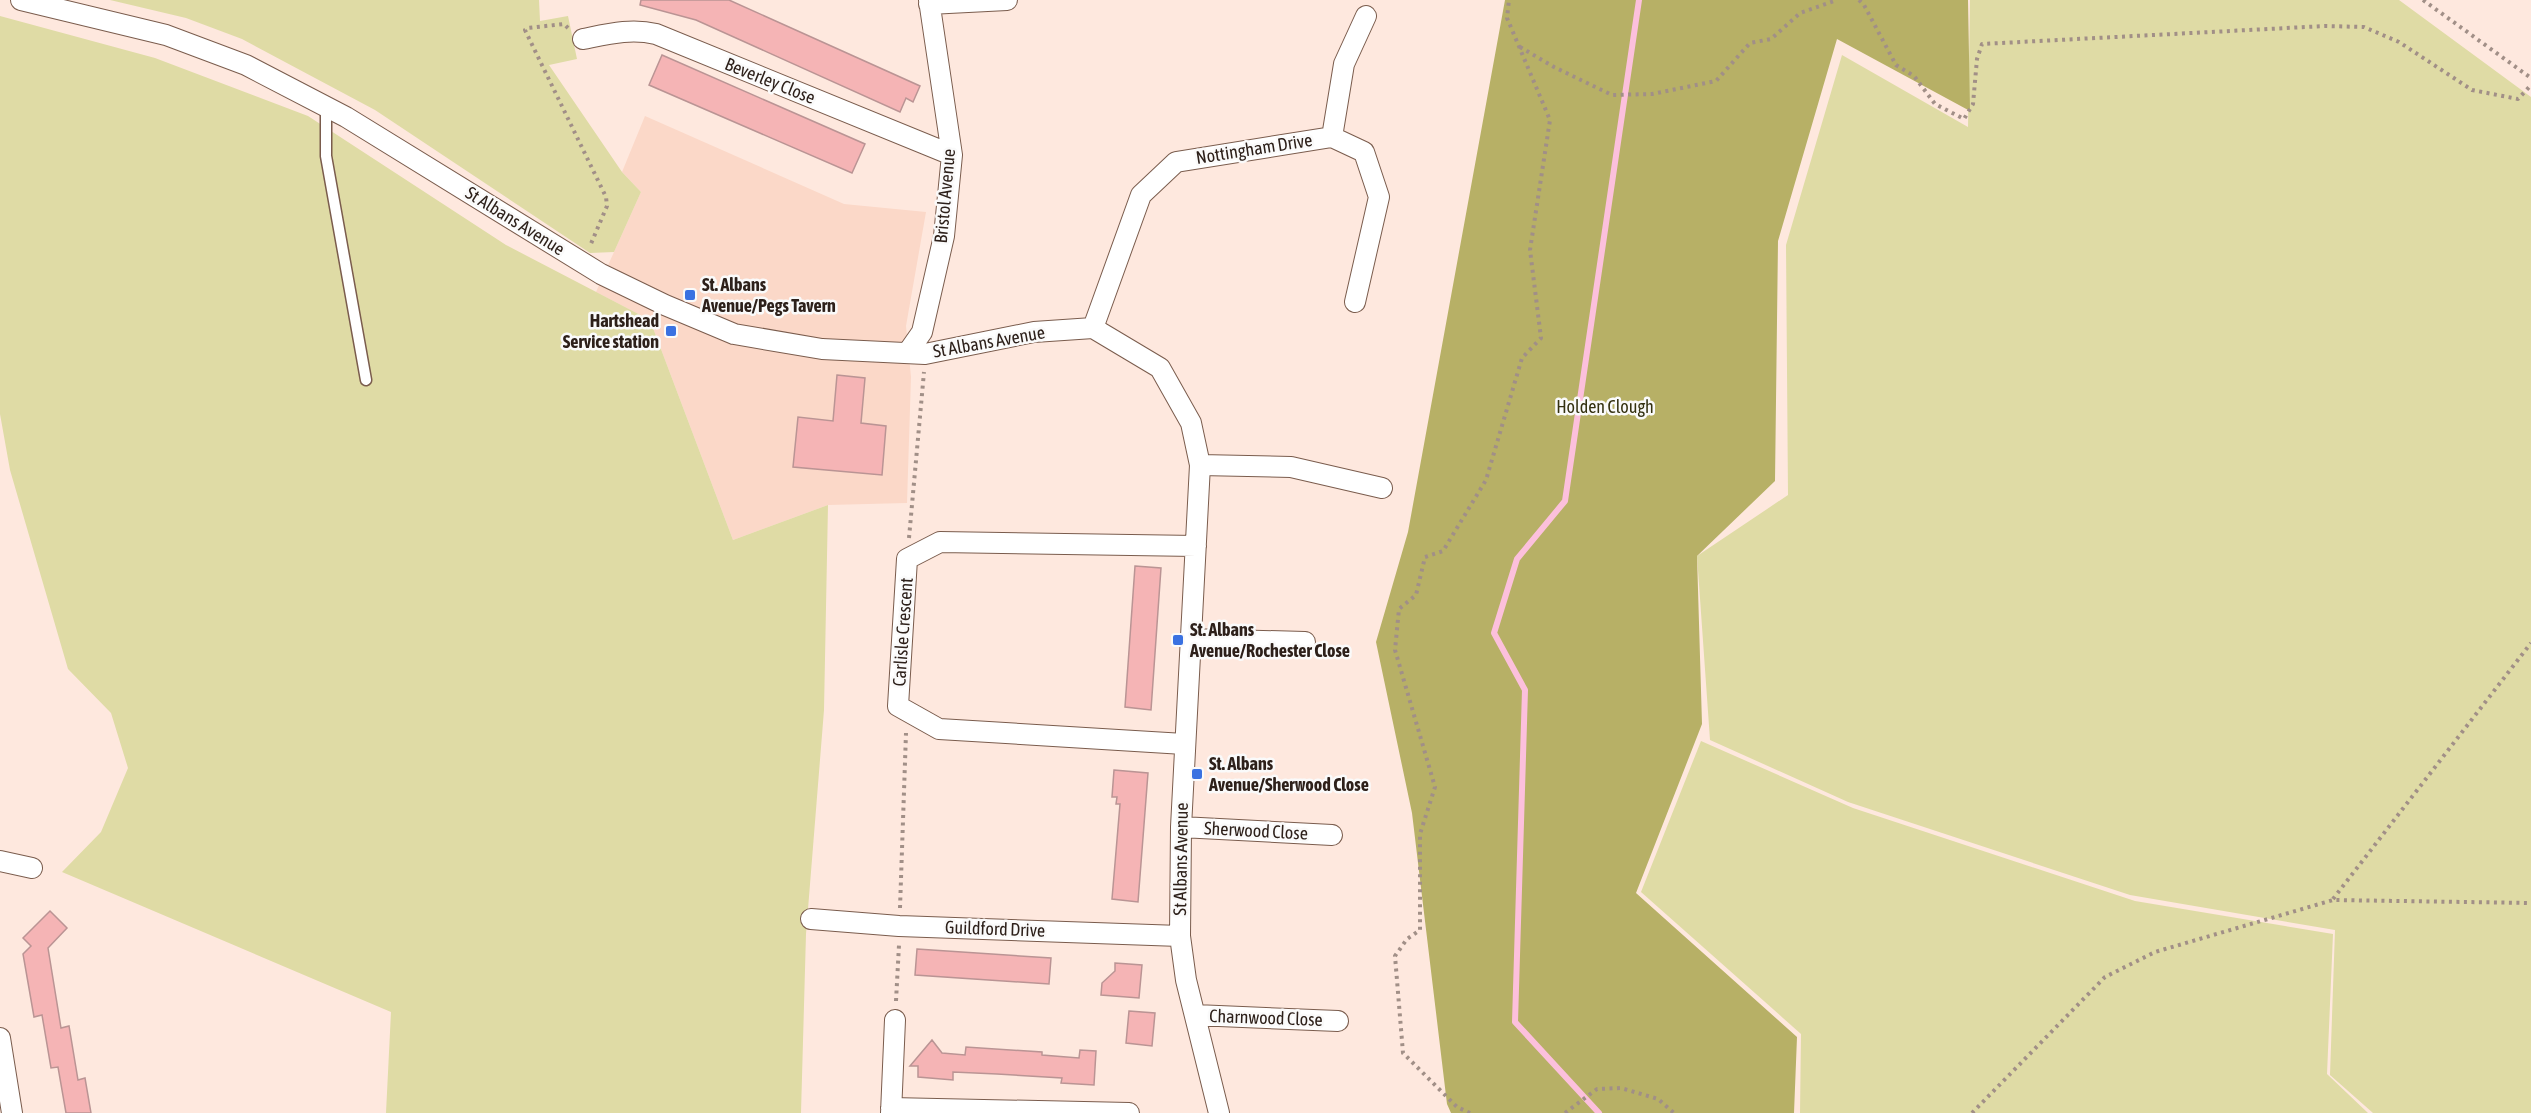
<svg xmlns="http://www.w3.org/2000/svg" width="2531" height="1113" font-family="'Asap Condensed',sans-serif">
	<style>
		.built { fill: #fbd8c8 }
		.green { fill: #dfdba5 }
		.forest { fill: #b7b066 }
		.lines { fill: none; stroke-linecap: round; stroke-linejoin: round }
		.stream { stroke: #fcc0dc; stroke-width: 6 }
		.building { fill: #f5b4b5; stroke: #ba9494; stroke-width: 1.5 }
		.service-casing { stroke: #7a5c4d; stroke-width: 13 }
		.minor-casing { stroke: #7a5c4d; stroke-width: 22 }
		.path { stroke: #a18f87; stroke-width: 4; stroke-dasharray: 3 4.5; stroke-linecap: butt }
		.service { stroke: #fff; stroke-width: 10 }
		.minor { stroke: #fff; stroke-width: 20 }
		.poi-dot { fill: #3a71e1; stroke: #fafafa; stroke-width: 2 }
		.labels { text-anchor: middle; stroke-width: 5; stroke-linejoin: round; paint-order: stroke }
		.street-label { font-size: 18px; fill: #2d201a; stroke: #fafafa }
		.poi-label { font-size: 18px; font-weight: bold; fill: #2d201a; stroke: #fafafa; text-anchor: start }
		.park-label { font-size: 18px; fill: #343110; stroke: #fafafa }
	</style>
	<rect width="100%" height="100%" fill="#fee8de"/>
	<path class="built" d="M645,116L844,204L926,212L906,326L911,377L907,503L828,505L733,540L650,320L596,292L641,192L622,172Z"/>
	<path class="green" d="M110,0H539L540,21L568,16L577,59L549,65L622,172L641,192L614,252L590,253L375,110L242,39L186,18Z
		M1970,0H2399L2531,97V1113H2373L2330,1075L2335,930L2130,895L1848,802L1710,740L1697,556L1788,495L1786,245L1842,55L1968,127Z
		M0,16L155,58L308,116L506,245L650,320L733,540L828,505L824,710L806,934L801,1113H386L391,1012L62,872L101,832L128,768L111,713L68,669L10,470L0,414Z
		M1701,741L1853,808L2135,901L2333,934L2327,1074L2368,1113H1800L1801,1034L1641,892Z"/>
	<path class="forest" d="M1505,0H1968L1970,111L1837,39L1778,241L1775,481L1697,556L1702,724L1636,893L1797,1037L1794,1113H1451L1447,1104L1412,813L1376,642L1408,532Z"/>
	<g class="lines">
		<path class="stream" d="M1599,1113L1515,1022L1525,690L1494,633L1517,559L1565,501L1639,0"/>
	</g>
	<path class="building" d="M641,0H729L920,86L913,102L906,98L900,112L696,20L640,5Z
		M662,55L865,144L852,173L649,85Z
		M837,375L865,378L861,423L886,426L882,475L793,467L798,417L833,421Z
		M1135,566L1161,568L1151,710L1125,707Z
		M1114,770L1148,773L1138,902L1112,899L1120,804H1116L1117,797H1112Z
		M50,911L67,928L48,948L61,1028L69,1026L78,1080L85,1078L91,1113H66L58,1067L51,1068L42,1015L34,1017L23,954L31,946L23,938Z
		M917,949L1051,958L1049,984L915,975Z
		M1115,963L1142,965L1139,998L1101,995L1102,983L1115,971Z
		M1129,1011L1155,1013L1152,1046L1126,1043Z
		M932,1040L942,1053L965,1055L966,1047L1042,1052V1055L1079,1058L1080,1050L1096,1051L1094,1085L1061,1083L1062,1078L997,1074L953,1072V1080L918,1077V1066H910Z"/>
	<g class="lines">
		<defs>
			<path id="service" d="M326,106V156L366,380"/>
			<path id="minor" d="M21,0L166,35L246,65L346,117L601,274L665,305L734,334L822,349L925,354L1034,332L1093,328L1160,368L1191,423L1200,465L1181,827L1180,936L1186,980L1219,1113
				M929,4L1007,0
				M583,39C608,34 631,28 656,34L952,155
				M1332,137L1344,64L1366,16
				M1093,328L1141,195L1176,162L1332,137L1364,152L1379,197L1355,302
				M908,352L922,332L944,236L952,155L929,0
				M1200,465L1291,467L1382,488
				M1191,639L1305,642
				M1184,744L939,729L898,706L907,559L940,542L1196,546
				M1181,827L1332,835
				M0,861L32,868
				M811,919L899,926L1180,936
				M1195,1015L1338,1021
				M0,1038L12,1113
				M891,1108L1129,1113
				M891,1113L895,1020"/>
		</defs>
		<use href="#service" class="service-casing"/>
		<use href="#minor" class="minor-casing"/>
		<path class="path" d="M1859,0L1864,5L1896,65L1914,76L1935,104L1964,119L1973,104L1977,59L1982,44L2325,26L2364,27L2399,42L2472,90L2518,99L2531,85
			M2423,0L2531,78
			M568,28L564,24L528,28L525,30L606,197L607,206L590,246
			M1520,47L1554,67L1612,95L1652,94L1716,81L1750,43L1771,39L1800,13L1837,0
			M909,538L924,372
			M2333,899L2531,643
			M900,908L906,733
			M896,1001L899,945
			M1470,1113L1457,1107L1403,1053L1395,956L1407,939L1420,930V834L1435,787L1395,650L1399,609L1416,595L1425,557L1443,551L1486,480L1522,358L1541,338L1530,250L1550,120L1507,18L1509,0
			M1565,1113L1597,1089L1621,1088L1658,1099L1674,1113
			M1972,1113L2105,977L2155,952L2333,900L2531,903"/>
		<use href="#service" class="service"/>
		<use href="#minor" class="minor"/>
	</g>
	<g class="poi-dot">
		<rect x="684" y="289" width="12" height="12" rx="3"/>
		<rect x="665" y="325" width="12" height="12" rx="3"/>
		<rect x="1172" y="634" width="12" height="12" rx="3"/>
		<rect x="1191" y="768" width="12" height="12" rx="3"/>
	</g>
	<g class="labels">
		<g class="street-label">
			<text transform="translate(770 81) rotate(22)" y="6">Beverley Close</text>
			<text transform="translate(1254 149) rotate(-9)" y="6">Nottingham Drive</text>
			<text transform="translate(945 196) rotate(-85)" y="6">Bristol Avenue</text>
			<text transform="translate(515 221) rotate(32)" y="6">St Albans Avenue</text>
			<text transform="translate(989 342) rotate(-10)" y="6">St Albans Avenue</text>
			<text transform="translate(903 632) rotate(-86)" y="6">Carlisle Crescent</text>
			<text transform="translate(1256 831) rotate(3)" y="6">Sherwood Close</text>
			<text transform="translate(1181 859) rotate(-89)" y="6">St Albans Avenue</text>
			<text transform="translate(995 929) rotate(2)" y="6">Guildford Drive</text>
			<text transform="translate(1266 1018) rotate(2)" y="6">Charnwood Close</text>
		</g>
		<g class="poi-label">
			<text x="702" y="291">St. Albans<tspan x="702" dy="21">Avenue/Pegs Tavern</tspan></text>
			<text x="659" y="327" text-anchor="end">Hartshead<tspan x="659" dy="21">Service station</tspan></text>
			<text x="1190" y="636">St. Albans<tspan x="1190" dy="21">Avenue/Rochester Close</tspan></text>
			<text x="1209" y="770">St. Albans<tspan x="1209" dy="21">Avenue/Sherwood Close</tspan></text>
		</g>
		<g class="park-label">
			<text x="1605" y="413">Holden Clough</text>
		</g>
	</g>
</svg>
